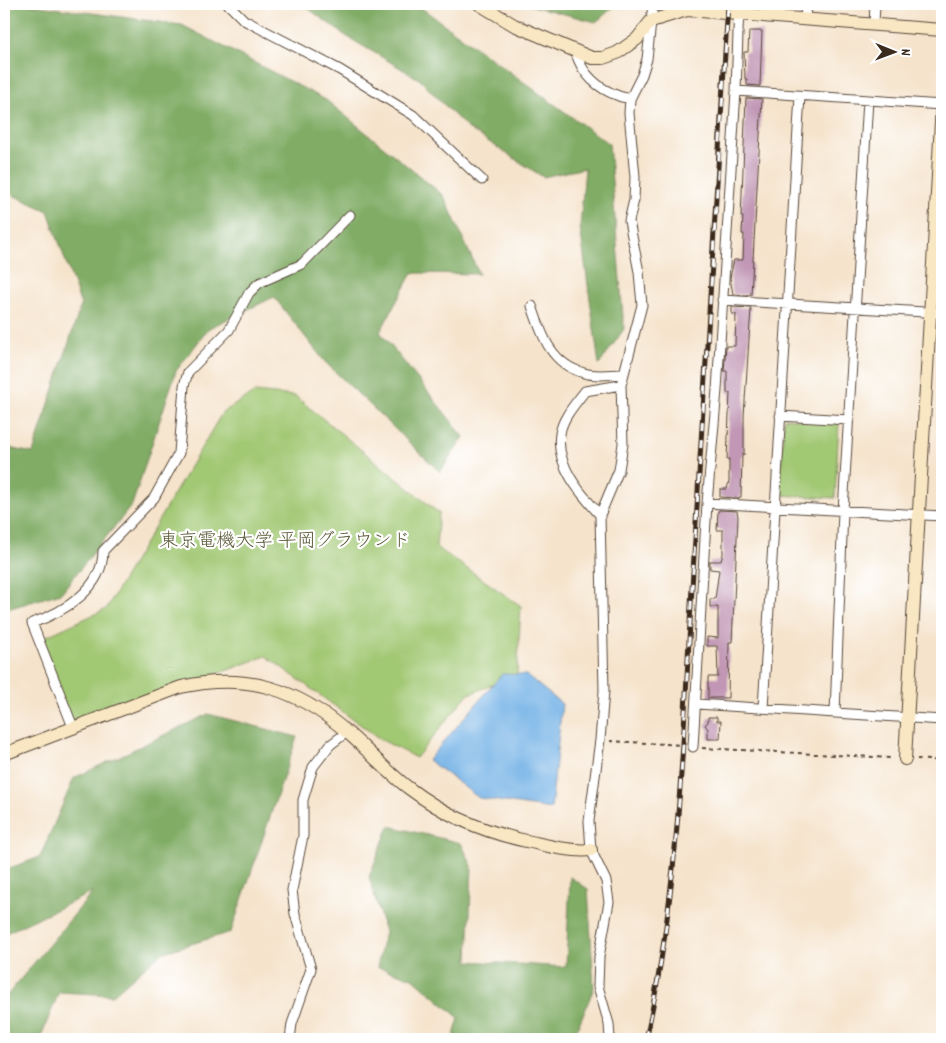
<svg xmlns="http://www.w3.org/2000/svg" width="946" height="1043" font-family="Dekko,'Klee One',sans-serif">
	<style>
		.green { fill: #a1c873; stroke: #6e7948 }
		.forest { fill: #80ac65; stroke: #5e6b42 }
		.water { fill: #71b0e5; stroke: #566d82 }
		.building { fill: #c197b5 }
		.lines { fill: none; stroke-linecap: round; stroke-linejoin: round }
		.street-casing { stroke: #574638; stroke-width: 11 }
		.secondary-casing { stroke: #574638; stroke-width: 14 }
		.path { stroke: #574638; stroke-width: 2; stroke-dasharray: 4 4; stroke-linecap: butt }
		.street { stroke: #fff; stroke-width: 9 }
		.secondary { stroke: #f9e7c3; stroke-width: 12 }
		.rail-casing { stroke: #3b2a1e; stroke-width: 5 }
		.rail { stroke: #fff; stroke-width: 3; stroke-dasharray: 9; stroke-linecap: butt }
		.labels { text-anchor: middle; stroke-width: 4.5; stroke-linejoin: round; paint-order: stroke }
		.park-label { font-size: 19px; fill: #5a5938; stroke: #fff }
	</style>
	<rect width="100%" height="100%" fill="#fff"/>
	<filter id="ink" filterUnits="userSpaceOnUse"><feTurbulence type="fractalNoise" baseFrequency=".02" numOctaves="2"/><feDisplacementMap in="SourceGraphic" scale="10" xChannelSelector="R" yChannelSelector="G"/><feConvolveMatrix kernelMatrix="1 2 1 2 8 2 1 2 1" color-interpolation-filters="sRGB"/></filter>
	<filter id="wash" filterUnits="userSpaceOnUse"><feTurbulence type="fractalNoise" baseFrequency=".0096" numOctaves="4" result="noise"/><feDisplacementMap in="SourceGraphic" scale="20" xChannelSelector="R" yChannelSelector="G"/><feGaussianBlur stdDeviation="1.12" result="paint"/><feColorMatrix in="noise" values="0 0 0 0 0 0 0 0 0 0 0 0 0 0 0 0 0 1.4 0 .05"/><feComposite in="paint" operator="in"/></filter>
	<g filter="url(#wash)">
		<rect width="100%" height="100%" fill="#f5e3cb"/>
		<path class="green" d="M255,392L295,396L439,513L436,547L521,606L517,675L467,695L416,758L380,739L266,656L73,727L38,640L106,609L222,413Z
			M784,418L839,423L835,498L779,495Z"/>
		<path class="forest" d="M6,4H24L182,25L326,100L444,196L479,274L412,273L380,332L464,437L440,472L325,362L274,297L209,328L176,371L132,505L61,593L4,610V447L33,453L81,305L48,211L4,191V9Z
			M302,4H416L609,144L624,329L599,365L580,227L585,168L543,177L466,127L419,79L346,36Z
			M525,4H617L596,22Z
			M208,714L297,737L231,932L161,953L113,995L59,992L40,1039H4V999L93,892L4,934V870L40,857L74,778Z
			M389,826L461,843L472,866L468,961L566,967L570,877L588,889L594,988L573,1039H453L459,1018L413,978L377,967L385,932L369,877Z"/>
		<path class="water" d="M502,674L526,675L562,704L551,809L479,798L428,760Z"/>
		<g id="blocks">
			<path class="building" d="M749,31H762L760,86L747,85V79H745L744,52H748Z
				M746,98L762,99L751,295L733,294L730,278L734,260H743L744,234H742L743,217H741Z
				M732,307L751,308L744,416V455H742L741,497L737,498L720,497V489H727L729,481V459H727L730,393H727V371H724L726,346H735L736,314H732Z
				M720,510L737,511L738,517L732,642H729L728,698H708V677H718L717,646H707V637L718,638V607H710V599H715L719,570L710,569V561H721L723,554V530H717L718,511Z
				M708,717H717V721H721L720,739H708V729L705,725L708,722Z"/>
		</g>
	</g>
	<g filter="url(#ink)">
		<use href="#blocks" fill-opacity="0" stroke="#574638" stroke-width="1"/>
		<g class="lines">
			<defs>
				<path id="street" d="M228,4L244,20L340,70L413,115L482,180
					M805,19L806,4
					M874,24L875,4
					M576,53C582,74 598,89 619,96C623,98 626,97 630,99
					M736,91L942,105
					M722,300L942,313
					M532,306C542,336 551,364 584,373C596,377 611,374 623,374
					M780,416L849,420
					M707,503L942,516
					M600,515C581,494 555,465 560,434C562,418 576,403 585,391L621,385
					M697,704L942,720
					M763,708L800,96
					M835,713L843,511L868,100
					M73,727L32,623C64,612 103,589 103,551L154,498L179,453L184,386L188,372L229,330L249,293L259,283L302,264L350,215
					M693,747L707,503L717,390L736,91L739,4
					M290,1039L292,1024L311,969L295,914L292,890L303,836V800L313,767L330,745L347,732
					M610,1039L609,1024L598,986L599,957L609,902L606,881L591,850L589,821L600,740L604,691L600,515L619,470L623,444L621,385L642,305L639,272L629,221L634,200L635,177L629,113L630,99L642,75L647,59L653,4"/>
				<path id="secondary" d="M479,4L514,25L592,58H603L617,53L637,39L651,21L687,10L942,30
					M4,754L181,687C247,672 298,689 348,733C369,751 388,773 410,789C447,817 486,833 531,842C549,846 572,852 591,850
					M905,759L942,104"/>
			</defs>
			<use href="#street" class="street-casing"/>
			<use href="#secondary" class="secondary-casing"/>
			<path class="path" d="M610,741L683,745
				M702,748L892,758
				M917,759L942,761"/>
			<use href="#street" class="street"/>
			<use href="#secondary" class="secondary"/>
			<defs>
				<path id="rail" d="M646,1039C679,892 683,738 692,588C704,393 717,198 728,4"/>
			</defs>
			<use href="#rail" class="rail-casing"/>
			<use href="#rail" class="rail"/>
		</g>
	</g>
	<g class="labels">
		<g class="park-label">
			<text x="285" y="546">東京電機大学 平岡グラウンド</text>
		</g>
	</g>
	<rect width="946" height="1043" fill="none" stroke="#fff" stroke-width="20"/>
	<g transform="translate(894 52) rotate(91)" stroke="#ffffff" stroke-width="4" paint-order="stroke">
	<path d="M0-4L9 19L0 12L-9 19Z" fill="#3b2a1e"/>
	<text y="-8" font-size="14" font-weight="bold" text-anchor="middle" fill="#3b2a1e">N</text>
	</g>
</svg>
